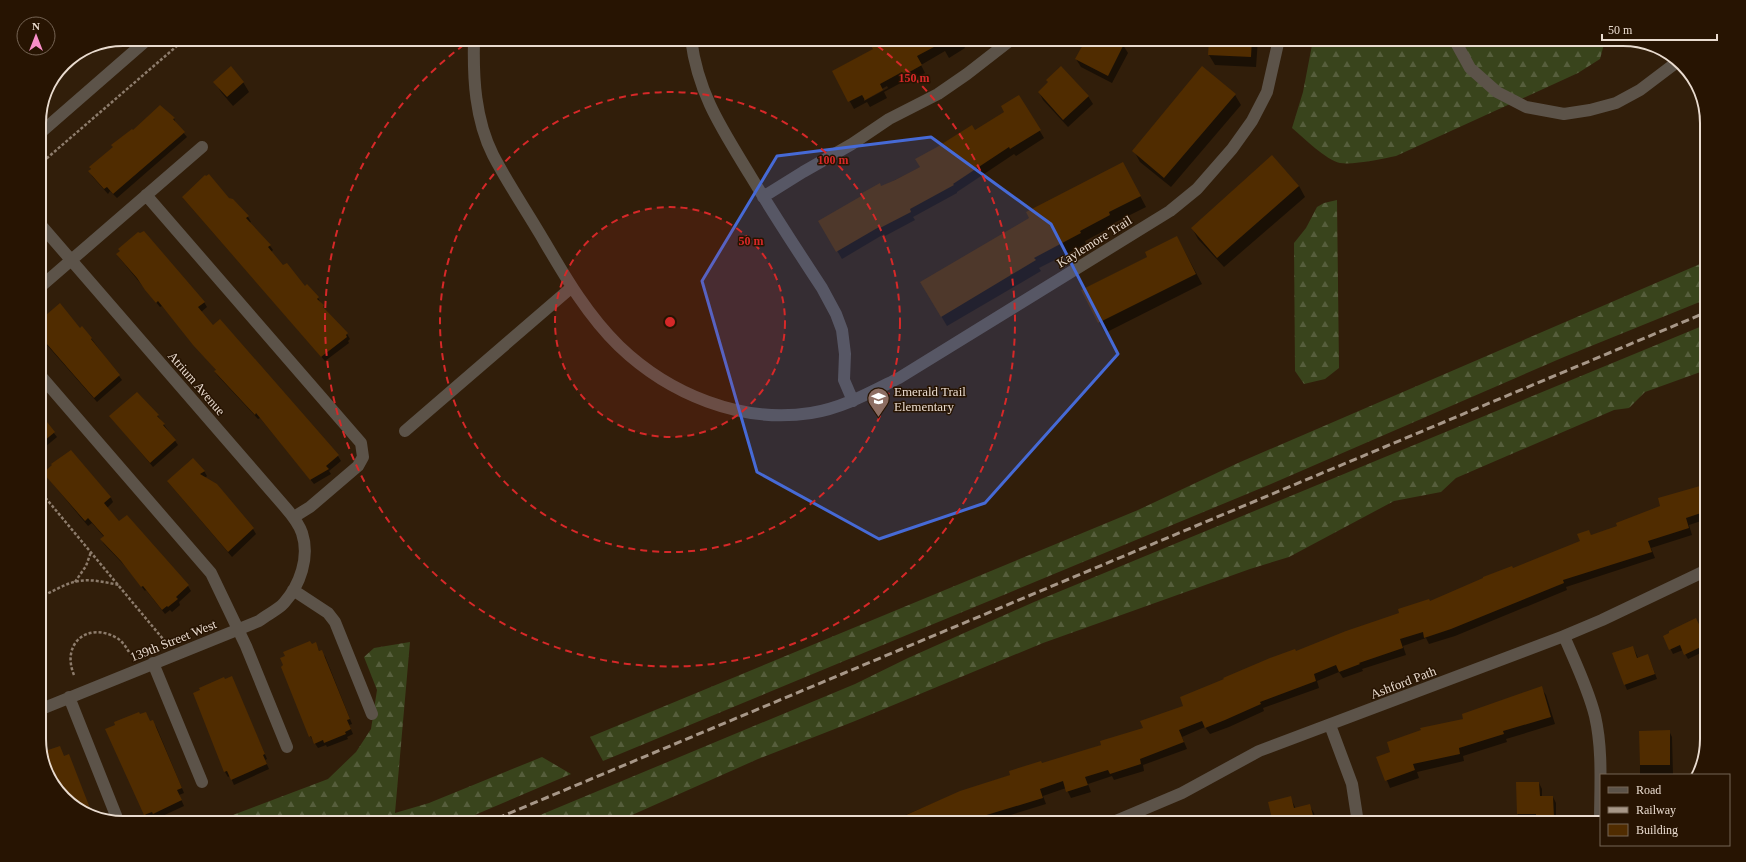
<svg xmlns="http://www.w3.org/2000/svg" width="1746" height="862" font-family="Georgia,serif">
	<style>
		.forest { fill: url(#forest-firs) }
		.shadow { fill: #0007; fill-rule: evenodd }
		.building { fill: #502c00 }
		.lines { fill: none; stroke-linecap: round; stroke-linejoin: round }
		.path { stroke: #8d7c6c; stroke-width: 2.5; stroke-dasharray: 3 2; stroke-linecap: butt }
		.minor { stroke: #5c5349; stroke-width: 12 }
		.rail { stroke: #a79788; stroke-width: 3; stroke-dasharray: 8 4; stroke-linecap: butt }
		.marked { fill: #466ad6; fill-opacity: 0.2; stroke: #466ad6; stroke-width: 3; stroke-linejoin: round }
		.ring { fill: none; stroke: #d62828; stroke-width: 2; stroke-dasharray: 7 5 }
		.labels { text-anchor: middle; stroke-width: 3; stroke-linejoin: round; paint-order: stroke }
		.street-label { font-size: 13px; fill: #e9dbcf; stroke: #271402 }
		.poi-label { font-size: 13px; fill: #e9dbcf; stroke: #271402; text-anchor: start }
		.rim { fill: none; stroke: #e9dbcf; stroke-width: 2 }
		.centre { fill: #d62828; stroke: #271402; stroke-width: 2 }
		.ring-label { font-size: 12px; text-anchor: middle; font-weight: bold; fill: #d62828; stroke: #271402; stroke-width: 3; stroke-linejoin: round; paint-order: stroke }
	</style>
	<defs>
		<pattern id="forest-firs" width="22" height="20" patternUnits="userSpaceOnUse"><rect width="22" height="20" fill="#39441c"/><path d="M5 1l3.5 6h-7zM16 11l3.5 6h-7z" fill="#565e3c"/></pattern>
	</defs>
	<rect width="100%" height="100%" fill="#311e0a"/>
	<path class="forest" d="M1298,39H1604V44L1600,59L1578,73L1396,156C1382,159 1354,165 1340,163C1326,160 1304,138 1292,128L1303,92L1312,45L1298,40Z
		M1337,200L1339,368L1325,379L1304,384L1295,371L1294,243L1306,228L1317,207L1324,203Z
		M1707,261V299L1564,357L1271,484L603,761L590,737L1138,510L1238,463Z
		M1707,324L1706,370L1645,392L1629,408L1614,410L1456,478L1441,492L1394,501L1289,557L1250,569L1043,643L855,721L758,759L614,823H521L855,684L908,658L1034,602Z
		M410,642L395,813L429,803L542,757L571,774L456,823H356L349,817L334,823H181L225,818L328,779L356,752L371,729L377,690L364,657L374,648Z"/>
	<path class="shadow" d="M887,39H964L961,40L965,48L949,58L945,51L921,65L925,73L909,82L908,79L884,92L887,98L870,107L867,102L854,109L833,71L874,49ZM887,86L888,88L864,101V99Z
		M1082,39H1111L1123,45L1128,53L1112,83L1081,67L1076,59L1082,49L1079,44Z
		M1210,39H1258L1256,67L1215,65L1209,55Z
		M215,82H243L249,92L233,106L221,92Z
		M1049,83L1088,96L1093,104L1068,127L1043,100L1039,92Z
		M1235,95L1241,105L1171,187L1140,162L1134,151Z
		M1019,96L1044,138L1016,156L1014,154L957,192V193L913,217L915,220L885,236L884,234L842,259L820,222L881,187L921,167L1005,112Z
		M174,118L176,124L187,137L117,198L110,191L108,194L92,176L90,172L91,170L90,167Z
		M1128,173L1146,207L1114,223L1115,225L1085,241L1086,244L1039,268L1041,271L947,326L921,282Z
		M1299,186L1305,197L1224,267L1198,239L1192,228Z
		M183,198H229L248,217L251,222L249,223L270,246L273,250L271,252L283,266L305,288L307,286L318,298L326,312L347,334L350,339L348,341L349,343L325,361Z
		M1177,237L1202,284L1105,333L1082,290L1148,257Z
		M117,255L204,302L207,307L201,312L213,326L338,456L341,461L329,471L331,474L314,484L260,418L258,419L218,376L215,372L217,371L162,306L160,307Z
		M39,322L79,330L91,338L122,380L97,402L39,336Z
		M137,394L158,416L178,445L153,467L110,416Z
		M39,414L57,437L39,452Z
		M71,451L111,498L113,502L107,508L119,522L127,516L188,586L191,591L179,602L180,605L172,612L170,610L165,614L146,590L145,591L125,566L104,544L101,539L104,537L92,523L88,526L48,478L45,473Z
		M204,471L207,476L205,478L253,529L256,534L232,557L168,482Z
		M1707,480V519L1689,525L1692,535L1651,548L1655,558L1566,587L1567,590L1455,636L1429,644L1426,638L1403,646L1406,655L1362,669L1363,671L1343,678L1339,672L1317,681L1319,688L1263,708L1264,711L1229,727L1210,734L1205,727L1182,737L1187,749L1143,765L1144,771L1114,780L1112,776L1088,784L1091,792L1071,798L1066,788L1043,796L1046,804L985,823H892L897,821L896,819L960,792L1102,745L1144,729L1184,706L1296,652L1400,614L1581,542L1589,531L1591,536L1618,527L1662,507L1700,487L1699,484Z
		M1703,634L1707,639V650L1688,659L1683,650L1673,654L1664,636Z
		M315,643L320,652L325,656L352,724L349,725L353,734L347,737L348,739L327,747L326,745L318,748L310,736L312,645Z
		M1633,647L1638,658L1648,655L1657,679L1627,690L1625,685Z
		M234,683L267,759L265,760L269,769L234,785L230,776L228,777L225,772L195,694Z
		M1541,688L1546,695L1555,724L1506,739L1507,742L1463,756L1464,761L1417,772L1419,778L1390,788L1378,758L1392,753L1422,731L1464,719Z
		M150,722L156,726L184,793L179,795L184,806L156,819L155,817L148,820L106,729Z
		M1669,731L1672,737L1673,775H1640V732Z
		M1517,783H1539L1542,789V797H1553L1556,803V823H1518Z
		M1290,797L1296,809L1309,805L1314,813L1316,823H1274Z"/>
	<path class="building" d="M885,39H949L917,56L922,65L904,75L902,72L880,84L883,90L865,100L862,95L848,102L832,71L873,49L871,46Z
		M1086,39H1114L1124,44L1108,76L1075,59Z
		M1209,39H1252L1251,57L1208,55Z
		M231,66L244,82L227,97L213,82Z
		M1061,66L1089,96L1063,120L1038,92L1048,82L1046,80Z
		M1202,66L1236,94L1164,178L1132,151Z
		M1019,95L1041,130L1010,149L1009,147L953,184L954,185L910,209L911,212L880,228L879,227L836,252L818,221L863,195L862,193L880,183L881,186L895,180L920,167L915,159L937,147L972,125L975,130L1004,112L1001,106Z
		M160,105L175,118L173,119L185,132L113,194L107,187L104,189L88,171L91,169L89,167L113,147L111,145L132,129L133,130Z
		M1272,155L1299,186L1217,258L1191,228Z
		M1123,162L1141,196L1109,212L1110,215L1080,231L1081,233L1034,258L1036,260L941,317L920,282L1029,218L1026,212Z
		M209,174L229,198L233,199L249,216L246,218L271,245L268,247L283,265L287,263L305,286L307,284L319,297L317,299L324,305L323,307L348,333L346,335L347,337L321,357L182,197L205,175L206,176Z
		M144,231L205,302L198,307L213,325L220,319L339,455L326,466L329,469L310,480L256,413L255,415L214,371L216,370L193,345L158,301L156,303L145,290L137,278L116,254L120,251L118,249L138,232L140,233Z
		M1177,236L1196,274L1098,323L1081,290L1147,257L1145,252Z
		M60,303L80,328L82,326L92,338L91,339L120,375L94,398L39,335V321Z
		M137,392L159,415L157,416L165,424L163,425L176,440L150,463L109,416Z
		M39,412L55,432L39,445Z
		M71,450L111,497L104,503L119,521L127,515L189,585L176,597L178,599L168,607L167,606L162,610L143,586L141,587L121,561L100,539L104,536L88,518L85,521L43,473L52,465L51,464Z
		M193,458L205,471L200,474L217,484L254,528L228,552L167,481Z
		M1707,484V511L1686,518L1689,528L1648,541L1652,552L1563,580L1564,583L1451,629L1424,638L1423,632L1400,639L1403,648L1359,663L1360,664L1339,672L1336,665L1314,674L1316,681L1260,702L1261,704L1225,720L1205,728L1202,721L1179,730L1184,742L1140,759L1141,764L1110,774L1108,770L1085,777L1088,785L1066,792L1063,781L1040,789L1043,798L960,823H888L960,791L1010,775L1009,771L1041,761L1042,763L1101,745L1100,741L1143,728L1140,721L1183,706L1180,697L1224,679L1223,678L1270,658L1295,649L1296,651L1346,631L1399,613L1398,609L1429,599L1430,601L1483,578V577L1512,566L1513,568L1580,541L1577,534L1589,530L1591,535L1617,526L1616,523L1660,506L1658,498Z
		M1696,618L1703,633L1707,631V644L1684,655L1680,645L1669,650L1663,636L1669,633V631Z
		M310,641L312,644L316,642L319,651L322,650L350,719L347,720L351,729L345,732L346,734L324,743L323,740L314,744L311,736L309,737L281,667L283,665L280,658L285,656L283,652Z
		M1633,646L1637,658L1648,654L1655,674L1624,685L1612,653Z
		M232,676L265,754L263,755L267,764L231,780L227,771L224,772L193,693L200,690L199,688L224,677L225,679Z
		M1542,686L1551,717L1503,731L1504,734L1459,748L1460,754L1413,764L1415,770L1385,781L1376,757L1390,752L1387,742L1421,730L1420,728L1463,719L1462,714Z
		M139,712L140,714L146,712L150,721L153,720L182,788L177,790L182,800L153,814L152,812L144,815L105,729L115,725L114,722Z
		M1670,730V765H1640L1639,731Z
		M60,746L64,756L69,754L93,816L86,814L53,786L42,752Z
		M1516,782H1539L1540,796H1553L1554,818L1536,819V814H1517Z
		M1291,796L1294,808L1310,804L1315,823H1273L1268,802Z"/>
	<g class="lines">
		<path class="path" d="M39,165L185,39
			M39,490L163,639
			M75,582L86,566L91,552
			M39,597C51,593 62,585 74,582C89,578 104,582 119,585
			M74,675C61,644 87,621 117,638C122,641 126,647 129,652
			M39,685L41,689"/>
		<path class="minor" d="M474,39C473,78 475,119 493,155C507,182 524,207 540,234C563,273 586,314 619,346C669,394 741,424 811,413C843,408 871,392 899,378L1170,211L1197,189L1232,149L1252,121L1267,92L1279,39
			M691,39C698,94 722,129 750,175C773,213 797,250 822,288L836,314L842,330L845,354L844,380L853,401
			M1454,39L1470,68L1497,92L1526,107L1564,114L1590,110L1616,103L1640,90L1677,62
			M39,134L148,39
			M146,195L361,443L363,457L358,466L310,507L294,517
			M763,197L803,172L852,144L889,119L938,94L967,74L1012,39
			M39,223L285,507C292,515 299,524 302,533C310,557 300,585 284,603C278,610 266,615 259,621L39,710
			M39,288L202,147
			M39,374L211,573L246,646L287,747
			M405,431L572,287
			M293,590L328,613L335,622L372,714
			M1564,636C1575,662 1588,688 1595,716C1603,751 1600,787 1600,823
			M153,663L202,782
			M69,697L117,818
			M1330,725L1352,784L1358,823
			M1111,823L1182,793L1259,751L1564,636L1602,620L1707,570"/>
		<path class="rail" d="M486,823L1707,312"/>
	</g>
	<path class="marked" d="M931,137L1051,224L1118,354L985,503L879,539L757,472L702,281L777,156Z"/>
	<circle cx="670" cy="322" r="115" fill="#d62828" fill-opacity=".12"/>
	<g class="ring">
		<circle cx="670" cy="322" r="115"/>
		<circle cx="670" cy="322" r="230"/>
		<path d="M868 39A345 345 0 1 1 472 39"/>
	</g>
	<defs>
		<symbol id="school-pin" viewBox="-11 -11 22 30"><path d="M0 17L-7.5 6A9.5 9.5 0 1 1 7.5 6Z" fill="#8d6e63" stroke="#271402"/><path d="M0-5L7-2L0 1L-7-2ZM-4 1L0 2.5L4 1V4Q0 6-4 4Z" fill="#fff"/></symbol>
	</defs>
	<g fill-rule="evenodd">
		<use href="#school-pin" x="866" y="386" width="25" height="34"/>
	</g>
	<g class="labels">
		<g class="street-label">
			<text transform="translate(1094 241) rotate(-32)" y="5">Kaylemore Trail</text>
			<text transform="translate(197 383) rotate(49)" y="5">Atrium Avenue</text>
			<text transform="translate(173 640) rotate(-22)" y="5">139th Street West</text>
			<text transform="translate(1403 682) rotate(-21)" y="5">Ashford Path</text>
		</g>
		<g class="poi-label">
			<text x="894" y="396">Emerald Trail<tspan x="894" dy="15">Elementary</tspan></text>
		</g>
	</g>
	<path d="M0 0H1746V862H0ZM123 46H1623A77 77 0 0 1 1700 123V739A77 77 0 0 1 1623 816H123A77 77 0 0 1 46 739V123A77 77 0 0 1 123 46Z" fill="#271402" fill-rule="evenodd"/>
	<path class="rim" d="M123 46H1623A77 77 0 0 1 1700 123V739A77 77 0 0 1 1623 816H123A77 77 0 0 1 46 739V123A77 77 0 0 1 123 46Z"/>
	<circle cx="670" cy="322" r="6" class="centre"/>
	<g class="ring-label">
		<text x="914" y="82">150 m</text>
		<text x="833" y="164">100 m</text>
		<text x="751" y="245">50 m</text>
	</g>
	<rect x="1600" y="774" width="130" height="72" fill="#271402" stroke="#756454"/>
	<rect x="1608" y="787" width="20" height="6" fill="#5c5349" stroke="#756454"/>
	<text x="1636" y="794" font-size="12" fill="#e9dbcf">Road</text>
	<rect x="1608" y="807" width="20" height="6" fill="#a79788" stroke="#756454"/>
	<text x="1636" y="814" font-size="12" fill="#e9dbcf">Railway</text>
	<rect x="1608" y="824" width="20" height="12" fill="#502c00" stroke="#756454"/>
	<text x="1636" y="834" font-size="12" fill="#e9dbcf">Building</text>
	<g transform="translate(36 36)"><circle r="19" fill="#271402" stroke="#756454"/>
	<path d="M0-3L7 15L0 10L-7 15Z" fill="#f98fc9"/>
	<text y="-6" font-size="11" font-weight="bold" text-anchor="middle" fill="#e9dbcf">N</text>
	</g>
	<path d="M1602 34v6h115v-6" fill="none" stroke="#e9dbcf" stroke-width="2"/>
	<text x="1608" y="34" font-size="12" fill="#e9dbcf" stroke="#271402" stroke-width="3" paint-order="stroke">50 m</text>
</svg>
